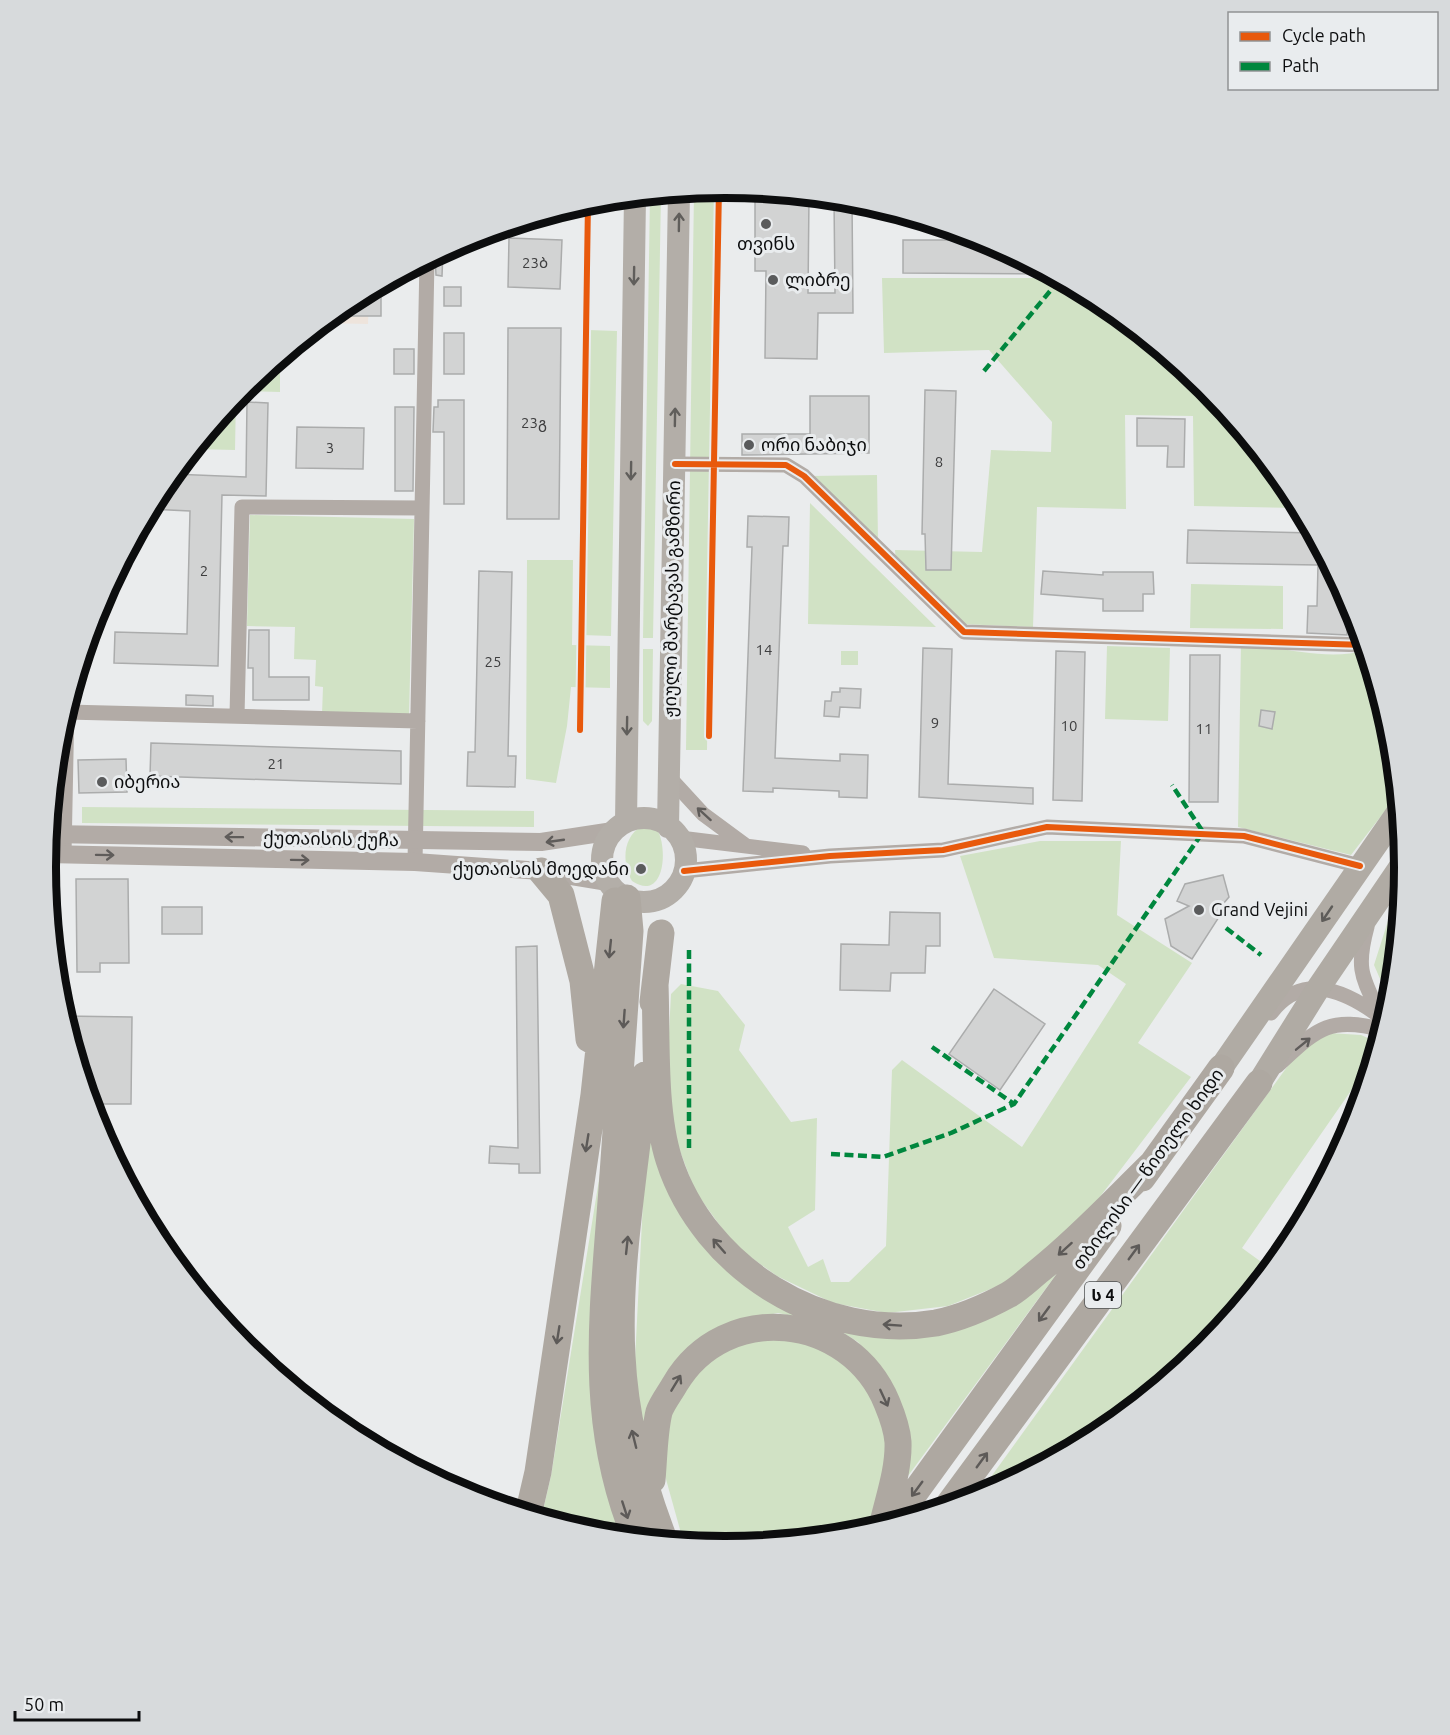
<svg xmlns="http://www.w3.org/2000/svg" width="1450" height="1735" font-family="Ubuntu,'Noto Sans Georgian',sans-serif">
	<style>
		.education { fill: #eee4dc }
		.green { fill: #d1e2c5 }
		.building { fill: #d2d3d3; stroke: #abacac; stroke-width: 1.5 }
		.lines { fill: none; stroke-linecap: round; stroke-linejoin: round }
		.minor { stroke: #b2aba6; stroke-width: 15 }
		.tertiary { stroke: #b2aba6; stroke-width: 18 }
		.primary { stroke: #b3aea8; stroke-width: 22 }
		.trunk { stroke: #b0aba4; stroke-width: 24 }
		.motorway { stroke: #aea8a1; stroke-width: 27 }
		.quiet { stroke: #00873e; stroke-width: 4.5; stroke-dasharray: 9 4.5; stroke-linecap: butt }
		.cycleway-casing { stroke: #e9ecee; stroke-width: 10 }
		.cycleway { stroke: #e8590c; stroke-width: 6 }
		.oneway { stroke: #605e5b }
		.oneway2 { stroke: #5f5c5a }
		.oneway3 { stroke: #5e5c59 }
		.oneway4 { stroke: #5d5a58 }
		.poi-dot { fill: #5a5b5c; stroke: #e9ecee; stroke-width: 2 }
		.labels { text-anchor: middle; stroke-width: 6; stroke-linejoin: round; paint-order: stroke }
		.number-label { font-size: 15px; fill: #3e3e3f }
		.shield { fill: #e9ecee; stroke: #4e5051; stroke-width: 1.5 }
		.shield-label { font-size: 16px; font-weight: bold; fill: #0c0d0e }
		.poi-label { font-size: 18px; fill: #0c0d0e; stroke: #e9ecee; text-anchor: start }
		.street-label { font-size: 18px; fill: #0c0d0e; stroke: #e9ecee }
		.rim { fill: none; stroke: #0c0d0e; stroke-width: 8 }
	</style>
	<rect width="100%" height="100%" fill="#eaeced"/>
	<path class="education" d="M369,291L368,324L322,323L348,302Z
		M59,731V800H52L58,735Z"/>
	<path class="green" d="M715,189L707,750H686L694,191Z
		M661,194L653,638H643L650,195Z
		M889,210L920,219L889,220Z
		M882,278H1058L1103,302L1206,387L1291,490L1300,508L1194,506L1193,416L1125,415L1126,509L1037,507L1033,627L961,624L896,563L895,550L982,552L991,450L1051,452L1052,422L989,350L884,353Z
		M588,330L617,331L611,636L582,635Z
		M280,357V392L241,391L244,386Z
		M236,396L235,450L193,449Z
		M877,475L878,541L811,476Z
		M810,503L936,627L808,624Z
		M250,515L414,519L409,716L322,714L323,687L315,686L316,660L294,659L295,627L247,626Z
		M527,560H573L572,645L610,646V688L571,687L567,726L556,783L526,779Z
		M1191,584L1283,586V629L1190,628Z
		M1241,644C1281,646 1327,662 1366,650L1392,735L1398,794L1351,855L1238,827Z
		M1107,646L1170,648L1168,721L1105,719Z
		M643,649H653L652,721L648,726L643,721Z
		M841,651H858V665H841Z
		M82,807L534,811V827L82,823Z
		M642,826H650L658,831C668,851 664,902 632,881C622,864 622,837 642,826Z
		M1040,841H1121L1117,915L1192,963L1138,1043L1191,1077L1077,1227L1003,1284L948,1306L887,1313L833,1303L777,1276L734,1245L695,1191L674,1135L667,1072L671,994L681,984L718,991L745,1025L739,1050L791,1122L817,1118L815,1210L788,1227L808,1267L823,1259L831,1282H849L886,1246L892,1070L902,1060L1022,1147L1126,984L1098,965L994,958L960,856Z
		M1403,891L1392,1000L1391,1004L1374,965L1393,905Z
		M1329,1033L1361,1035L1379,1043L1375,1056L1242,1248L1271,1269L1206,1349L1102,1433L975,1499L1292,1060L1314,1041Z
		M647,1122L717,1258L872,1330L1058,1272L905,1480L885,1374L858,1342L829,1324L778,1313L738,1320L646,1442L634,1380Z
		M603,1155L629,1538L592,1534L541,1519L551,1476Z
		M773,1339L808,1343L839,1356L872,1388L890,1432L879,1506L857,1534L725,1547L684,1544L664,1472L662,1438L673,1412L687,1382L736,1341Z"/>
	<path class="building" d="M755,197L809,198L808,293H835L834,198L852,200L853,313H818L817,359L765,358L766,271H755Z
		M509,238L562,240L560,289L508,287Z
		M903,240H987L1050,274L903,273Z
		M443,251L442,276L436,275L435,255Z
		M417,265V274H400L412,267Z
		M381,284V316H330L348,302Z
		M444,287H461V306H444Z
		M508,328H561L559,519H507Z
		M444,333H464V374H444Z
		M394,349H414V374H394Z
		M925,390L956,391L951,570H926L925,534H922Z
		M810,396H869V453L742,455V434H810Z
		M438,400H464V504H444V432H433L434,407H438Z
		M247,402L268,403L266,496L222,495L218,666L114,663L115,632L187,634L190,511L149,509L172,474L246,477Z
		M395,407H414L413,491H395Z
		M1137,418L1185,419L1184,467H1167L1168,446H1137Z
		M297,427L364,428L363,469L296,468Z
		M748,516L789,517L788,546H783L775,758L840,761V754L868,755L867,798L839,797V791L773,788V792L743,791L752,547H747Z
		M1188,530L1313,533L1341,585V605L1347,606V635L1307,633L1308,606H1317L1318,565L1187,563Z
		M479,571L512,572L508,756H516L515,787L467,786L468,752H475Z
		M1043,571L1103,575V572H1153L1154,594H1143V611H1103V599L1041,594Z
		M249,630H269V677H309V700H253V668H248Z
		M923,648L952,649L948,784L1033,788V804L919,797Z
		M1056,651L1085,652L1082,801L1053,800Z
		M1190,655H1220L1218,802H1189Z
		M840,688L861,689L860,708L840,707L839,717L824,716L825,701H831L832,692H840Z
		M186,695L213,696V706L186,705Z
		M1261,710L1275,712L1272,729L1259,726Z
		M151,743L401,751V784L150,776Z
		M126,759L127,792L79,793L78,760Z
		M1223,875L1229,897L1217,911L1219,917L1192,959L1171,946L1165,919L1189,906L1177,901L1185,884Z
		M76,879H128L129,963H100V972H77Z
		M162,907H202V934H162Z
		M890,912L940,913V946H926L925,973H891L890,991L840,990L841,944L889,945Z
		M537,946L540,1173H519V1164L489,1163L490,1146L518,1148L516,947Z
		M994,989L1045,1024L1000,1090L949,1054Z
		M63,1016L132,1017L131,1104H90Z"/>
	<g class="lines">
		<path class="minor" d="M675,464L786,465L804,476L964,632L1365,645
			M67,712L418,721
			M237,716L242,507L422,508
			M669,777L703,814L745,845
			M680,838L803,853
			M64,854L67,704
			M415,862L427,260
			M684,871L830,856L943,850L1047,827L1244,836L1360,866
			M1367,927C1355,971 1363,978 1381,1017
			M1271,1013C1304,969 1350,993 1386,1021
			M1277,1066C1316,1030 1328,1015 1383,1030"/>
		<path class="tertiary" d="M48,834L541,842L613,831
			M46,854L415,862L541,871L608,882"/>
		<path class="primary" d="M602 860a42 42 0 1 1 84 0a42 42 0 1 1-84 0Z
			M626,822L635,196
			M668,827L679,192"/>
		<path class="trunk" d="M1221,1068L1399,811
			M1259,1083L1319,987L1404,862"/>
		<path class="motorway" d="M541,871L561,895L583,981L589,1039
			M627,898L630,931C624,1017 618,1103 612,1189C603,1312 587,1421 636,1539
			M655,984C657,1038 653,1110 669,1160C704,1269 823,1342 936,1323C960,1318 986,1307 1008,1295C1019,1289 1030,1278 1040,1270C1080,1238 1115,1200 1152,1164
			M653,1002L661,933
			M645,1075C636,1165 617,1267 622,1356C625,1419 642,1483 665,1542
			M1142,1178L1221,1068
			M652,1480C654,1458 654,1433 659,1412C662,1403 670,1393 675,1384C725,1299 850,1313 887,1403C892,1415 897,1428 898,1442C899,1470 888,1500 882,1527
			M947,1507L1259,1083
			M528,1515L538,1472L594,1095L615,901
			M892,1524L1108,1226"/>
		<path class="quiet" d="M984,371L1060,279
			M1226,928L1261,955
			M932,1047L1014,1104
			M689,1148V948
			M831,1154L883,1157L951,1133L1014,1104L1203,832L1172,785"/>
		<defs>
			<path id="cycleway" d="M675,464L786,465L804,476L964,632L1365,645
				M580,730L588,202
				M709,736L719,188
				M684,871L830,856L943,850L1047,827L1244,836L1360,866"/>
		</defs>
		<use href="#cycleway" class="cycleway-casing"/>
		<use href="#cycleway" class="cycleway"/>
	</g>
	<defs><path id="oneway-shaft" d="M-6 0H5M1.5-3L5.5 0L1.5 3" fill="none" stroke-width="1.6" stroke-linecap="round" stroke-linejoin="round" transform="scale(1.5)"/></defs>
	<g class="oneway">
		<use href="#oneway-shaft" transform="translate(679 222) rotate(-89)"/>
		<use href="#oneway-shaft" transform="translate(634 276) rotate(91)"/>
		<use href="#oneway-shaft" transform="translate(675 417) rotate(-89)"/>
		<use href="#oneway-shaft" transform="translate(631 471) rotate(91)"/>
		<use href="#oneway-shaft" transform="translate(627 726) rotate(91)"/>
	</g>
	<g class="oneway2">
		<use href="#oneway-shaft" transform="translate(704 814) rotate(-138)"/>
		<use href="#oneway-shaft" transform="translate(234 837) rotate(-179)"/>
		<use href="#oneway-shaft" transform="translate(555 841) rotate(172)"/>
		<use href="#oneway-shaft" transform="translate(105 855) rotate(1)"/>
		<use href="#oneway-shaft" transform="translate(300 860) rotate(1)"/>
		<use href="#oneway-shaft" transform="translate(1303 1044) rotate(-39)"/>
	</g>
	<use class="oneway3" href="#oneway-shaft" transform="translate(1327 914) rotate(124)"/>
	<g class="oneway4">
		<use href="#oneway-shaft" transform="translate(610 949) rotate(96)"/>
		<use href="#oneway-shaft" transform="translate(624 1019) rotate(94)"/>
		<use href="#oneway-shaft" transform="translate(587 1143) rotate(99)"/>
		<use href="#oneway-shaft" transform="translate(627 1245) rotate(-84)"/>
		<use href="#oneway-shaft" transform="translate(719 1246) rotate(-131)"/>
		<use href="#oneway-shaft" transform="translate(1065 1249) rotate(138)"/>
		<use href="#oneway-shaft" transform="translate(1134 1252) rotate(-54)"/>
		<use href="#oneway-shaft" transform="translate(1044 1314) rotate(126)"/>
		<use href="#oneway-shaft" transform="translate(892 1325) rotate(-176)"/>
		<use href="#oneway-shaft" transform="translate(558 1335) rotate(99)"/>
		<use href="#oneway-shaft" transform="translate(676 1383) rotate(-59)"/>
		<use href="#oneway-shaft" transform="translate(884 1398) rotate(65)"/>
		<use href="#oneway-shaft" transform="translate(634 1439) rotate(-104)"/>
		<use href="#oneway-shaft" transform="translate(982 1460) rotate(-54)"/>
		<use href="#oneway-shaft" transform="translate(917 1489) rotate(126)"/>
		<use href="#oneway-shaft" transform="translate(625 1510) rotate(72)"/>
	</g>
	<g class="poi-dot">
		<circle cx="766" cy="224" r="6"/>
		<circle cx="773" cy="280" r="6"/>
		<circle cx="749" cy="445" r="6"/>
		<circle cx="102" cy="782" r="6"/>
		<circle cx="641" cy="869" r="6"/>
		<circle cx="1199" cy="910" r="6"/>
	</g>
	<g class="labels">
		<g class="number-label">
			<text x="535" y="268">23ბ</text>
			<text x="534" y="428">23გ</text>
			<text x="330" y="453">3</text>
			<text x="939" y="467">8</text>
			<text x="204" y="576">2</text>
			<text x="764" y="655">14</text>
			<text x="493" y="667">25</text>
			<text x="935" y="728">9</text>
			<text x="1069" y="731">10</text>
			<text x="1204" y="734">11</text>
			<text x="276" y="769">21</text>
		</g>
		<rect class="shield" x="1085" y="1282" width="36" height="26" rx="4.5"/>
		<g class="shield-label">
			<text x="1103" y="1301">ს 4</text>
		</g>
		<g class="poi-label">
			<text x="766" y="250" text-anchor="middle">თვინს</text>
			<text x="785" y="286">ლიბრე</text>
			<text x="761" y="451">ორი ნაბიჯი</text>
			<text x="114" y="788">იბერია</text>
			<text x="629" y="875" text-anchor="end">ქუთაისის მოედანი</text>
			<text x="1211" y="916">Grand Vejini</text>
		</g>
		<g class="street-label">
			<text transform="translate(672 599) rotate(-89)" y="6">ჟიული შარტავას გამზირი</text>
			<text transform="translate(331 839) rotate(1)" y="6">ქუთაისის ქუჩა</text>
			<text transform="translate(1148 1169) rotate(-54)" y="6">თბილისი — წითელი ხიდი</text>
		</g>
	</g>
	<path d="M0 0H1450V1735H0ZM56 867a669 669 0 1 1 1338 0a669 669 0 1 1-1338 0Z" fill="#d7dadc" fill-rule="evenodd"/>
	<path class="rim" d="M56 867a669 669 0 1 1 1338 0a669 669 0 1 1-1338 0Z"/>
	<rect x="1228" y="12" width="210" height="78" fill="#e9ecee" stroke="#919394" stroke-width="1.5"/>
	<rect x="1240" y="32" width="30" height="9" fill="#e8590c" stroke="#919394" stroke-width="1.5"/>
	<text x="1282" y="42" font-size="18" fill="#0c0d0e">Cycle path</text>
	<rect x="1240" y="62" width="30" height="9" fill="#00873e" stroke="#919394" stroke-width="1.5"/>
	<text x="1282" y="72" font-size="18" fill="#0c0d0e">Path</text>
	<path d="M15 1711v9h124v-9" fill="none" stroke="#0c0d0e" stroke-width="3"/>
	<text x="24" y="1711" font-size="18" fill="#0c0d0e" stroke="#e9ecee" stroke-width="4.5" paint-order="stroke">50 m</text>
</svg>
